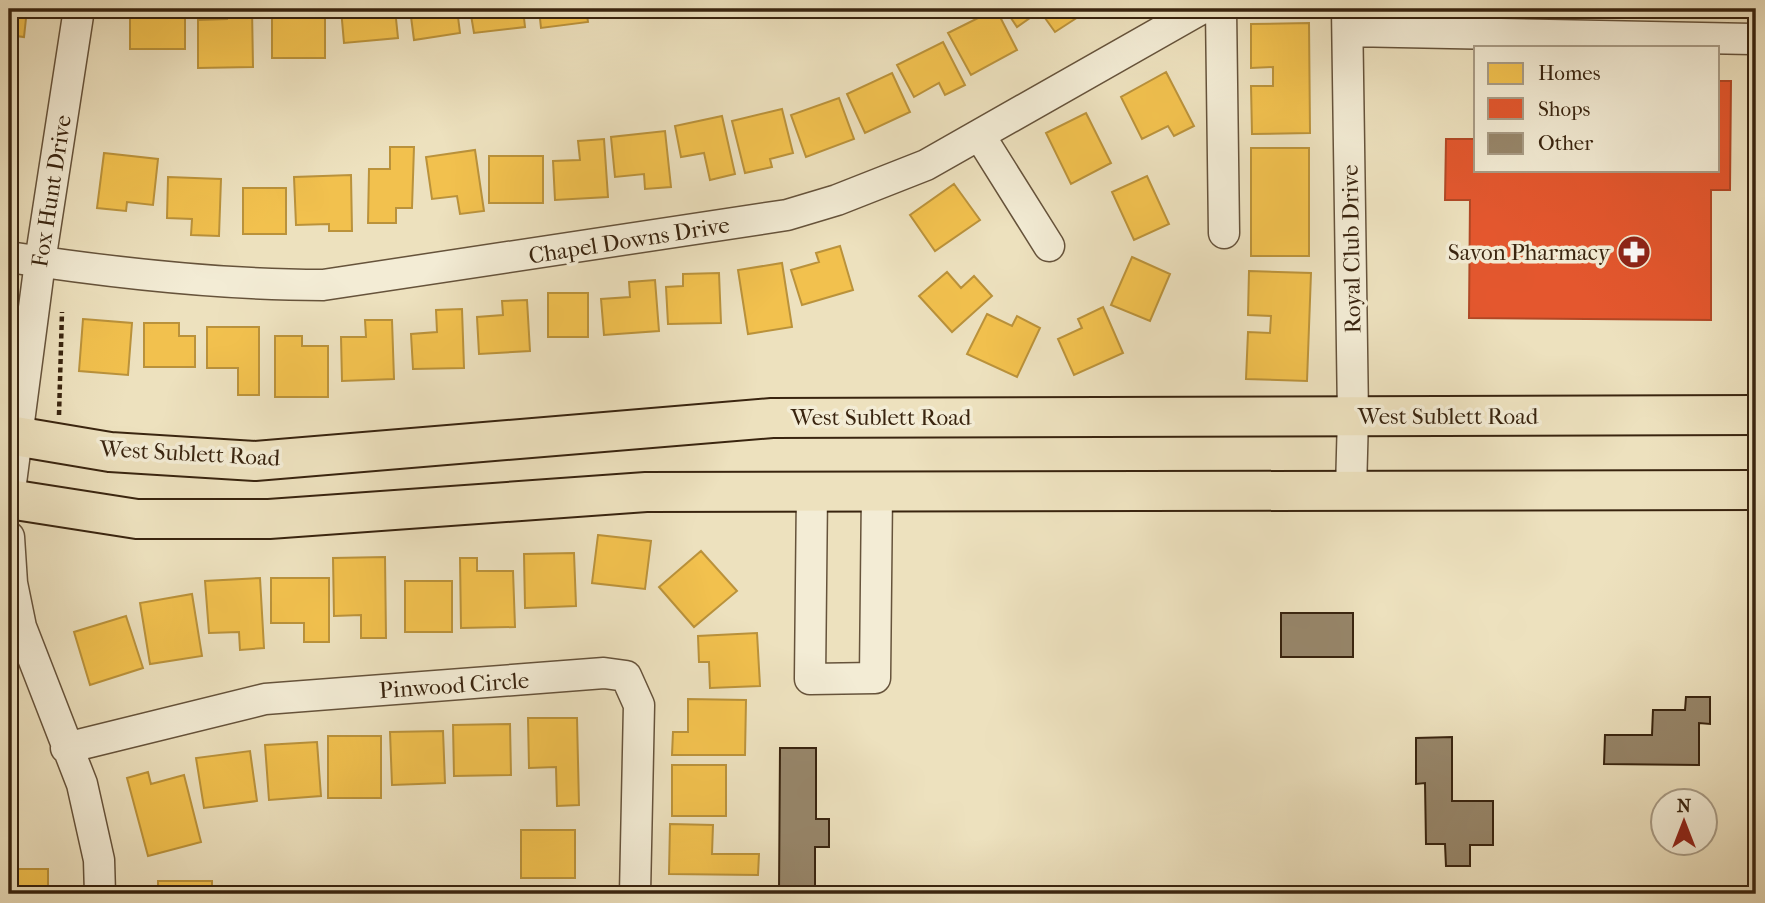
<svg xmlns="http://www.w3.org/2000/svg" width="1765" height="903" font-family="'IM FELL French Canon',serif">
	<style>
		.green { fill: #cec1a0; stroke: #847258; stroke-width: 2 }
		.homes { fill: #f2c14e; stroke: #ba923b; stroke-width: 2 }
		.shops { fill: #e4572e; stroke: #b14825; stroke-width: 2 }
		.building { fill: #97866a; stroke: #39240f; stroke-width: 2 }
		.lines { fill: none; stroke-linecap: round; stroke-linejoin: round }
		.minor-casing { stroke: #66533b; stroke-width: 33 }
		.major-casing { stroke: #39240f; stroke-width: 42 }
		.path { stroke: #39240f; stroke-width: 4.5; stroke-dasharray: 5 3.5; stroke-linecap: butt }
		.minor { stroke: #f3ecd5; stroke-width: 30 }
		.major { stroke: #ede1be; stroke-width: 38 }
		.labels { text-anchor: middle; stroke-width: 7; stroke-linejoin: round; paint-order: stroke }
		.street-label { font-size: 23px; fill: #39240f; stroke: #f3ecd5 }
		.poi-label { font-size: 23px; fill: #39240f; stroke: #f3ecd5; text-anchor: end }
	</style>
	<rect width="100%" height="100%" fill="#ede1be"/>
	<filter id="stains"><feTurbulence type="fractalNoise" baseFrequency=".00286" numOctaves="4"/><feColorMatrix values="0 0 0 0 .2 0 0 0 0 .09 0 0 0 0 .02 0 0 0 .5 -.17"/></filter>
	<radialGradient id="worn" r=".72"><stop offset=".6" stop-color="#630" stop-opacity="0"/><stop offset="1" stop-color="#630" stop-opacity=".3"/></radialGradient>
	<path class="green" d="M1446,887V894H1024V891Z"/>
	<path class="homes" d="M9,9H27L24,37L9,35Z
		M130,9H185V49H130Z
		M227,9H252L253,67L198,68V20L227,19Z
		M299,9H325V58H272V15H299Z
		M341,9H395L398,38L344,43Z
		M410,9H457L460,33L414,40Z
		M470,9H523L525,27L474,33Z
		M539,9H586L588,22L541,28Z
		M598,9H653V11L599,17Z
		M996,9L1017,50L971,75L948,33Z
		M1005,9H1072L1078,17L1055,32L1040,11L1017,27Z
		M1309,23L1310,133L1252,134L1251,86H1273V67L1251,68V24Z
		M943,42L965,85L945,95L939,83L914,97L897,65Z
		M1166,72L1194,126L1174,136L1168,126L1142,139L1121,97Z
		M892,73L910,112L865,133L847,94Z
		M839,98L854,139L806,157L791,115Z
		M782,109L793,153L770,159L772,167L745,173L732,121Z
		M1086,113L1111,163L1071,184L1046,133Z
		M722,116L735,174L710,180L704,153L681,157L675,126Z
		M665,131L671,187L645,189L644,174L615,177L611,137Z
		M604,139L608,197L555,200L553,161L580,160L578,141Z
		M390,147H414L412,208H396V223H368L369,169H390Z
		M1251,148H1309V256H1251Z
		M475,150L484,211L460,214L457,196L432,199L426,157Z
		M104,153L158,159L153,205L127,202L126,211L97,208Z
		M489,156H543V203H489Z
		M351,175L352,231H329V224L296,225L294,177Z
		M1147,176L1169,224L1134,240L1112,192Z
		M168,177L221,179L219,236L191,235L192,219L167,218Z
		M954,184L980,220L935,251L910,215Z
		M243,188H286V234H243Z
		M840,246L853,290L802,305L791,270L819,262L816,253Z
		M1132,257L1170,274L1150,321L1111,305Z
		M782,263L792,327L748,334L738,270Z
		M1249,271L1311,273L1307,381L1246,379L1248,332L1270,333L1271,316L1248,315Z
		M947,272L961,288L974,276L992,296L952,332L919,296Z
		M719,273L721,323L668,324L666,287L683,286V274Z
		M655,280L659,331L604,335L601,299L630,297L629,282Z
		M548,293H588V337H548Z
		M527,300L530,351L479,354L477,317L503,315L502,301Z
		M1103,307L1123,353L1074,375L1058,339L1082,328L1078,319Z
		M462,309L464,368L413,369L411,334L437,332L436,310Z
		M987,314L1012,326L1017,316L1040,328L1017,377L967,354Z
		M83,319L132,323L128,375L79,371Z
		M365,320H392L394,379L342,381L341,337H366Z
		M144,323H179V336H195V367H144Z
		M207,327H259V395H238V368H207Z
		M275,336H302V346H328V397H275Z
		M598,535L651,541L645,589L592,583Z
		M701,551L737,591L694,627L659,587Z
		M574,553L576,606L525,608L524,554Z
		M385,557L386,638H361V615L334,616L333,558Z
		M460,558H477V571H513L515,627L461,628Z
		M260,578L264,648L240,650L239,632L209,633L205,581Z
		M271,578H329V642H304V623H271Z
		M405,581H452V632H405Z
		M192,594L202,656L150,664L140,603Z
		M126,616L143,668L90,685L74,632Z
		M757,633L760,686L710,688L709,662H699L698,636Z
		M688,699L746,700L745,755H672L673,732H688Z
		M528,718H577L579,805L557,806L556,767L529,768Z
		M510,724L511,775L454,776L453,725Z
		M443,731L445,783L392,785L390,732Z
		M328,736H381V798H328Z
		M317,742L321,796L269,800L265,745Z
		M250,751L257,801L204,808L196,758Z
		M672,765H726V816H672Z
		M148,772L151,784L184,775L201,842L148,856L127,778Z
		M670,824L713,825L712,854H759L758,875L669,874Z
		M521,830H575V878H521Z
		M9,869H48V894H9Z
		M158,881H212V894H158Z
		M680,889H741V894H680Z
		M515,892H573V894H515Z"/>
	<path class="shops" d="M1607,9H1702V17H1607Z
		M1475,51L1476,170H1718V81H1731L1730,190H1711V320L1469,318L1470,200H1445L1446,139H1475Z"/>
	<path class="building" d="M1281,613H1353V657H1281Z
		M1686,697H1710V724L1699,723V765L1604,764L1605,735H1652L1653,710H1685Z
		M1452,737V801H1493V845H1470V866H1446L1445,844H1426L1425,783L1416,784V738Z
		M780,748H816V819H829V847H815V894H779Z"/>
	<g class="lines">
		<defs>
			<path id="minor" d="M1221,9L1224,233
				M1347,9L1353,416L1351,490
				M1348,31L1752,39
				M980,136L1049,246
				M9,257C113,273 217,285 323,285L787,215L837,200L926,165L1201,9
				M812,491L810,679L875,678L877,491
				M9,498L40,262L79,9
				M9,537L12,583L21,627L82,784L99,860L100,894
				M66,748L265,699L604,673L626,676L639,705L635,894"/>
			<path id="major" d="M9,435L110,452L255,461L772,418L1756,415
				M9,499L137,519H269L646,492L1756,490"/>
		</defs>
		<use href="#minor" class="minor-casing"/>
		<use href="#major" class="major-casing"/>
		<path class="path" d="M59,415L62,312"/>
		<use href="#minor" class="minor"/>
		<use href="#major" class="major"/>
	</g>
	<defs>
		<symbol id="pharmacy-disc" viewBox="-11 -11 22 22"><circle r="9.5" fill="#8f2418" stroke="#f3ecd5"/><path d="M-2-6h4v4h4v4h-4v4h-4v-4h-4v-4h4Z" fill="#fff"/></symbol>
	</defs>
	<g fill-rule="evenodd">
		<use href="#pharmacy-disc" x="1615" y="233" width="38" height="38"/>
	</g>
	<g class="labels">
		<g class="street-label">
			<text transform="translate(51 191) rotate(-81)" y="8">Fox Hunt Drive</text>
			<text transform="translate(629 240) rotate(-9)" y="8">Chapel Downs Drive</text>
			<text transform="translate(1351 249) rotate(-91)" y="8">Royal Club Drive</text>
			<text x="1448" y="424">West Sublett Road</text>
			<text x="881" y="425">West Sublett Road</text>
			<text transform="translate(190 453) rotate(3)" y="8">West Sublett Road</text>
			<text transform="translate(454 685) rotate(-4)" y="8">Pinwood Circle</text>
		</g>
		<g class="poi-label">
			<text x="1610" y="260">Savon Pharmacy</text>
		</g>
	</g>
	<rect width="1765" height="903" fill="none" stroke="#ede1be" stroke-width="35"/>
	<rect x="10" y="10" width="1744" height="882" fill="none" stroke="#39240f" stroke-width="3.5"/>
	<rect x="18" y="18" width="1730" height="868" fill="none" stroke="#39240f" stroke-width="2"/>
	<rect x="1474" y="46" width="245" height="126" fill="#f3ecd5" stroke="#a99c86" stroke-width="2"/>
	<rect x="1488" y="63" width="35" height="21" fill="#f2c14e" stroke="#a99c86" stroke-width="2"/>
	<text x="1538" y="80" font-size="21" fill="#39240f">Homes</text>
	<rect x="1488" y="98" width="35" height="21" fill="#e4572e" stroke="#a99c86" stroke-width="2"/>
	<text x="1538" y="116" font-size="21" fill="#39240f">Shops</text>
	<rect x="1488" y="133" width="35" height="21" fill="#97866a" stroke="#a99c86" stroke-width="2"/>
	<text x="1538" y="150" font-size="21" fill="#39240f">Other</text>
	<g transform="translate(1684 822)"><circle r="33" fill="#f3ecd5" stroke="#a99c86" stroke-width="2"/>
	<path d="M0-5L12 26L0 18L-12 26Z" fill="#8f2418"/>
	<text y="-10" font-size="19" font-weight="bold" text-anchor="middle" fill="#39240f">N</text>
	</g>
	<rect width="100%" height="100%" filter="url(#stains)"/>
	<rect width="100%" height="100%" fill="url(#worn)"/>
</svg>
